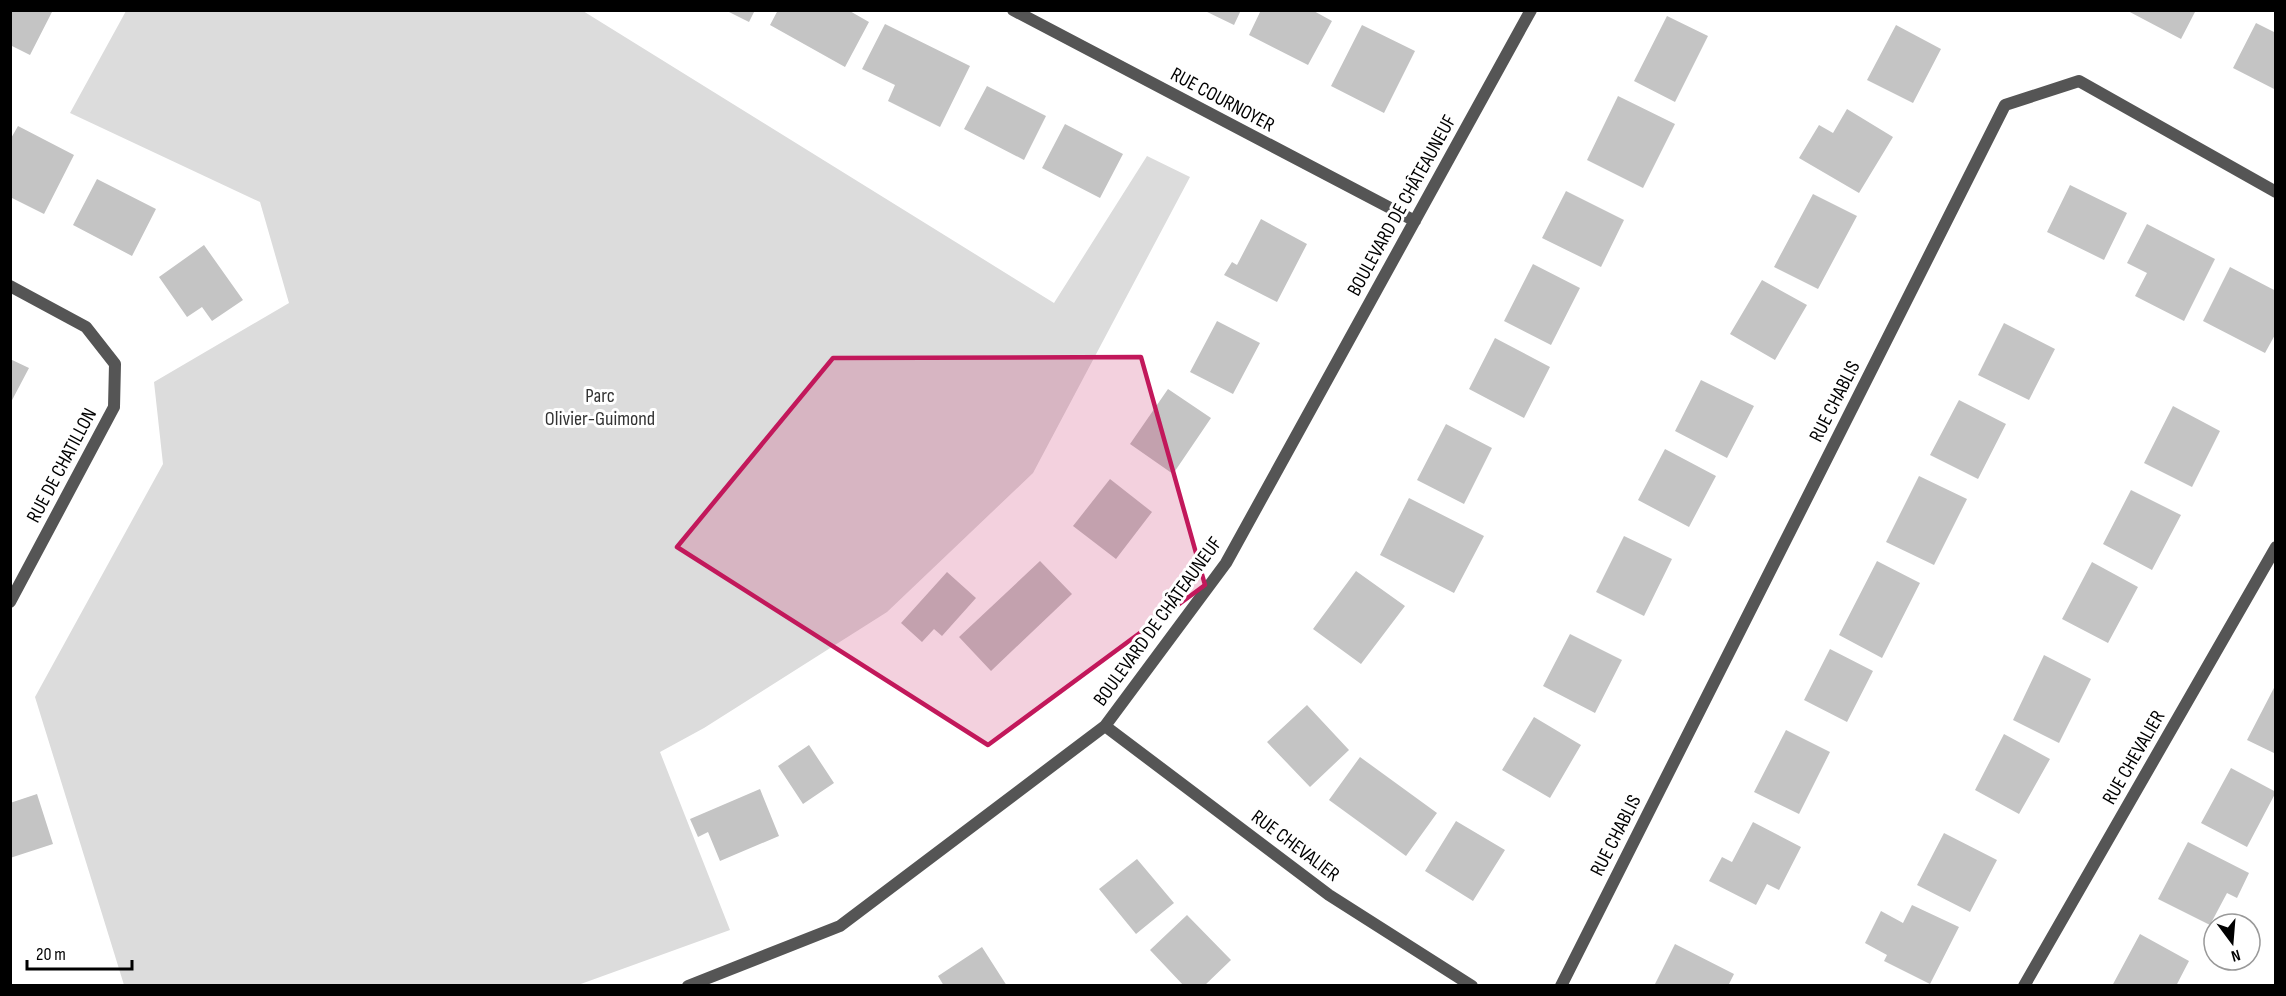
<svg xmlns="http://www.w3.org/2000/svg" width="2286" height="996" font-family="'Sofia Sans Condensed',sans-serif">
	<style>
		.green { fill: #dcdcdc }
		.building { fill: #c4c4c4 }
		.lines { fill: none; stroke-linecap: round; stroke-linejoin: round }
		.minor { stroke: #555; stroke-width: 12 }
		.marked { fill: #c2185b; fill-opacity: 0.2; stroke: #c2185b; stroke-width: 4.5; stroke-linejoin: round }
		.labels { text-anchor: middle; stroke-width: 6; stroke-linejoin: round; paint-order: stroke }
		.street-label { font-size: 20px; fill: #000; stroke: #fff }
		.park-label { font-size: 20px; fill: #333; stroke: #fff }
	</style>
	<rect width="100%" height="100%" fill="#fff"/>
	<path class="green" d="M126,11H583L1054,303L1147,156L1190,177L1033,473L887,612L704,728L660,752L730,930L578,985H124L35,697L163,464L154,382L289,303L260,202L70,113Z"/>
	<path class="building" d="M10,10H53L30,55L10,45Z
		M725,10H755L749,22Z
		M778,10H848L869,22L845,67L770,25Z
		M1203,10H1241L1234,25Z
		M1261,10H1312L1332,21L1308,65L1249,35Z
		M2126,10H2196L2181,39Z
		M1667,16L1708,36L1675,102L1634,81Z
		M2256,23L2276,33V90L2233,68Z
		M885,24L970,66L940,127L888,101L895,85L862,69Z
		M1362,25L1415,51L1384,113L1331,86Z
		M1896,25L1941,49L1913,103L1867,80Z
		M987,86L1046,116L1024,160L964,129Z
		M1618,96L1675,124L1643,188L1587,160Z
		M1847,109L1893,137L1859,193L1799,158L1819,125L1833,133Z
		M1065,124L1123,154L1100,198L1042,168Z
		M18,126L74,155L44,214L10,197V140Z
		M97,179L156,209L132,256L73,225Z
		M2070,185L2127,213L2104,260L2047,232Z
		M1566,191L1624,220L1601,267L1542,238Z
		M1813,194L1857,216L1818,289L1774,267Z
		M1261,219L1307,244L1277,302L1224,275L1232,262L1237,265Z
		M2147,224L2215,259L2184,321L2135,296L2147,273L2127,263Z
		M204,245L243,300L212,321L202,307L187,317L159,277Z
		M1533,264L1580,288L1551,345L1504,321Z
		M2230,267L2276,291V333L2265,353L2203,321Z
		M1762,280L1807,305L1775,360L1730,334Z
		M1217,321L1260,343L1233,394L1190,372Z
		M2004,323L2055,349L2029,400L1978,375Z
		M1495,338L1550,367L1524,418L1469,389Z
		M10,359L29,368L10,404Z
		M1701,380L1754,406L1727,458L1675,431Z
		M1168,389L1211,418L1173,474L1130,444Z
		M1959,400L2006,424L1978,479L1930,455Z
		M2173,406L2220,431L2192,487L2144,463Z
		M1446,424L1492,448L1464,504L1417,480Z
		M1665,449L1716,476L1689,527L1638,500Z
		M1919,476L1967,499L1934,565L1886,542Z
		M1110,479L1152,512L1116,559L1073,526Z
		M2131,490L2181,515L2152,570L2103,544Z
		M1409,498L1484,536L1454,593L1380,555Z
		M1624,536L1672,559L1644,616L1596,592Z
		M1040,561L1072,594L991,671L959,637Z
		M1877,561L1920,583L1882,658L1839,635Z
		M2092,562L2138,587L2108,643L2062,619Z
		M1356,571L1405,606L1361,664L1313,629Z
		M947,572L976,598L942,636L934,629L922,642L901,623Z
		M1570,634L1622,660L1595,713L1543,686Z
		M1830,649L1873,671L1847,722L1804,700Z
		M2044,655L2091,679L2059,743L2013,720Z
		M2276,684V754L2247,740Z
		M1307,705L1349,750L1310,787L1267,742Z
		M1534,717L1581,745L1550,798L1502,770Z
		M1786,730L1830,752L1799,814L1754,792Z
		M2004,734L2050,759L2019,814L1975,790Z
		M809,745L834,783L803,804L778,766Z
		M1360,757L1437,813L1406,856L1329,800Z
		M2231,768L2276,792L2247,847L2201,823Z
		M760,789L779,836L720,861L708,832L698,837L690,819Z
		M37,794L53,844L10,858V803Z
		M1456,821L1505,850L1473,901L1425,871Z
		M1753,822L1801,847L1779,890L1767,884L1756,905L1709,881L1722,857L1732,862Z
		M1944,833L1997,860L1970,912L1917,885Z
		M2188,842L2249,873L2237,898L2227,893L2210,925L2158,899Z
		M1137,859L1174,903L1136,934L1099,889Z
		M1912,905L1959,927L1930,984L1884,961L1887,955L1865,943L1881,911L1903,923Z
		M1187,915L1231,960L1204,986H1184L1150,950Z
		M2140,934L2189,961L2176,986H2112Z
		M1675,944L1734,974L1728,986H1654Z
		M982,947L1007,986H944L938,976Z"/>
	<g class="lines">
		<path class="minor" d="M1013,10L1415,221
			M10,286L86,327L115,364L114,407L10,602
			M1105,726L1329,895L1472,986
			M688,986L840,926L1105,726L1226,563L1531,10
			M1561,986L2005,105L2079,81L2276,192
			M2024,986L2276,547"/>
	</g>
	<path class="marked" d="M1141,357L1205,585L988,745L677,547L833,358Z"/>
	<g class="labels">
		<g class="street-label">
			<text transform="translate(1223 99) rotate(28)" y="7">RUE COURNOYER</text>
			<text transform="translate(1401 205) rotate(-61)" y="7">BOULEVARD DE CHÂTEAUNEUF</text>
			<text transform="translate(1834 401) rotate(-63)" y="7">RUE CHABLIS</text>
			<text transform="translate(61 465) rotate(-62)" y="7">RUE DE CHATILLON</text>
			<text transform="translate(1157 621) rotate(-54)" y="7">BOULEVARD DE CHÂTEAUNEUF</text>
			<text transform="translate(2133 757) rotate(-60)" y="7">RUE CHEVALIER</text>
			<text transform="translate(1615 835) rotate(-63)" y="7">RUE CHABLIS</text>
			<text transform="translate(1296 845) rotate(37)" y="7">RUE CHEVALIER</text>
		</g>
		<g class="park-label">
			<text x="600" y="402">Parc<tspan x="600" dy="23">Olivier-Guimond</tspan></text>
		</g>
	</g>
	<rect width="2286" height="996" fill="none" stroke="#000000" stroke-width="24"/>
	<g transform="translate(2232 942) rotate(164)"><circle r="28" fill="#ffffff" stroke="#999999" stroke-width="1.5"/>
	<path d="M0-4.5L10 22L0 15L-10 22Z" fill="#000000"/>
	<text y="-9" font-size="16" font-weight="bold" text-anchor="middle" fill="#000000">N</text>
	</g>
	<path d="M27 960v9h105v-9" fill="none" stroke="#000000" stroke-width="3"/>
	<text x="36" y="960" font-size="18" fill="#000000" stroke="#ffffff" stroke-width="4.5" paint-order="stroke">20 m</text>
</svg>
